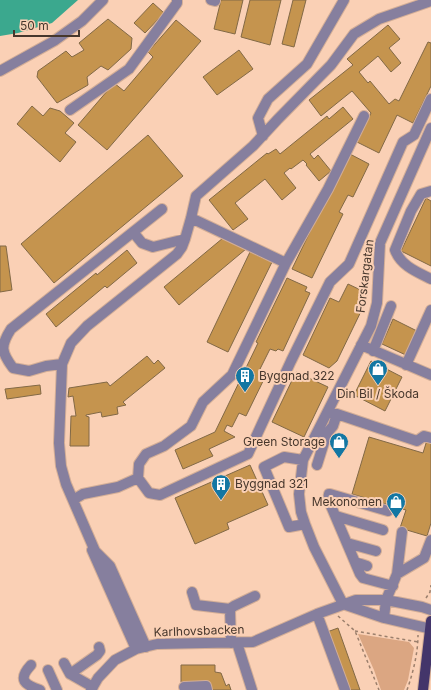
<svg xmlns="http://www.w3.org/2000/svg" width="431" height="690" font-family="Inter,sans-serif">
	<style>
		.green { fill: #dba682 }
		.water { fill: #3ba88e }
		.building { fill: #c5944e; stroke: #826946 }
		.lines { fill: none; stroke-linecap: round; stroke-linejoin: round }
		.minor-casing { stroke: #d3ae97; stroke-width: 12 }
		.major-casing { stroke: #d3ae97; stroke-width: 12 }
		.path { stroke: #9b7f6c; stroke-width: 1.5; stroke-dasharray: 3 3; stroke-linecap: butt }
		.minor { stroke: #867f9e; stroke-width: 10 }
		.major { stroke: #43356a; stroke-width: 10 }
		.labels { text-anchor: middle; stroke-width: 4; stroke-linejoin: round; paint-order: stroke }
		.street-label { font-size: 12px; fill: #47372c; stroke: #fad0b5 }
		.poi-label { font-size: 12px; fill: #47372c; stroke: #fad0b5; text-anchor: start }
	</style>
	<rect width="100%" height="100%" fill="#fad0b5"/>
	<path class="green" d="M358,634L409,642L414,648L408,680L404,690H381L374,670Z"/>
	<path class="water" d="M0,0H78L52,23L18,33L0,36Z"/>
	<path class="building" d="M221,0H243L235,34L214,29Z
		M250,0H281L270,45L241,37Z
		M293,0H306L294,47L282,44Z
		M153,3L164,13L145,33L134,23Z
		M108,19L132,38L131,49L108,70L101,66L87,77L88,85L57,103L37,77L38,71L66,51L72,57L84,50L79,43Z
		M176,20L201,41L107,150L78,125L114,83L124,91L153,57L148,52Z
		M388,25L400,39L389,48L401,63L391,72L378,56L359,72L368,83L370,81L389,104L395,99L399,101L428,42L431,43V86L413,123L397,115L379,153L357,142L371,113L352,91L321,116L309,100L353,65L347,59Z
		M239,50L253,69L217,95L203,77Z
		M32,106L43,116L50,108L60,111L74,123L65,133L76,142L60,162L17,124Z
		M343,107L353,119L310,154L314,159L318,155L331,171L319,181L306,165L307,164L303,160L291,169L290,168L284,173L296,188L282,200L265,179L235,203L248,219L233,230L209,200L267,153L268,154L276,149L280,154L327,116L329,119Z
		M148,135L183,176L54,283L21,244Z
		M348,153L369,164L353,197L348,195L339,212L343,214L312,278L292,269Z
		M426,198L431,201V266L401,251Z
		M223,238L246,249L179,305L164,287Z
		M0,246H6L12,290L0,292Z
		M127,250L137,263L107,288L105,286L56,327L46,314L96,273L97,275Z
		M250,252L272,262L228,352L207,342Z
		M287,278L307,287L305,291L310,293L283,351L278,349L276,351L270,349L260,369L267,373L246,416L239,413L232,427L227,425L224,431L235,437L209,449L213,456L183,469L175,450L215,432L258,343L256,342Z
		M348,284L367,293V299L337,361L329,368L303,355L330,298L339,302Z
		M393,319L419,332L408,356L382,344Z
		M147,356L154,364L158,360L165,368L123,402L126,405L117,407L118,414L102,417L101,412L86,415V416L89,417V446H70L71,416H76L73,396L68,397L69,388L107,382L110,386Z
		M371,361L402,377L385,411L354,395Z
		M296,372L328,387L304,437L272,422Z
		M40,385L41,394L7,399L5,389Z
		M369,437L423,453L427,440L431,441V523L427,536L400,528L406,510L352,494Z
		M250,465L268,505L227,523L229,529L195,544L175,498Z
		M338,628L360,690H347L327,632Z
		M181,665H215V672L221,673L226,686L229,684L231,690H212L209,682H181Z"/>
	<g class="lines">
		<defs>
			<path id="minor" d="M211,0L215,1
				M0,71L54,41L82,21L103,0
				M70,110L129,69L177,3V0
				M431,128L380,243L377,303L371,326L303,460L299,494L301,512L305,524L314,547L343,604L384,618L431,629
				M263,136L258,118L268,99L307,64L344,0
				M431,191L421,194L411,211L395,250C401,266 417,272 431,279
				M191,218L286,263
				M133,232L142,243L153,247L185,239
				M361,345L431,375
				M373,351L391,306
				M62,364L46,366L29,371L13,368C1,352 0,346 11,329L162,209
				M406,365L431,310
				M328,411L417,441L424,436L431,438
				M303,460L284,457L264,467L289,527L305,524
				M317,465L327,433L333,426L337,414
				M138,478L139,464L146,454L164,446L191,426L203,402L232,375L286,263L328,189L364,116
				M73,500L83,494L118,487L138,478L149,493L160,495L248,454L291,361L330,282L349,264L403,142L414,135L431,99
				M388,511L330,494H329L328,499L360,574L363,578L393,586
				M336,516L383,530
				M347,543L376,551
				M92,550L136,649
				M355,562L367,566
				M397,574L424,558L431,540
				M192,592L196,605L230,609
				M317,614L345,690
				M384,618L386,600L397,574L402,532
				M231,643L230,609L234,606L255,596
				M237,643L252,690
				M146,647L110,566L95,551L66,484L61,466L59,443L62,364L71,343L87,326L177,254L182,247L185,239L191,218L196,196L253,146L278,119L331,65L354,34L379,19L431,1
				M64,663L70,674L93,687
				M31,665C17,680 25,685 40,690
				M48,670L57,690
				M70,674L97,655L100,651L99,647
				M184,687L206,686L207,690
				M91,690L98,678L115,660L136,649L157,644L253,642L317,614L356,600H386L422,607L431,610"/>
			<path id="major" d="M423,690L431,621"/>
		</defs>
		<use href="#minor" class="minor-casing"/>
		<use href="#major" class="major-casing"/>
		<path class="path" d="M426,598L430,592L431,585
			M338,616L355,631L379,690
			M355,631L418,642
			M407,690C413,673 418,653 418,635"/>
		<use href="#minor" class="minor"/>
		<use href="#major" class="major"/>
	</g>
	<defs>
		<symbol id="shop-pin" viewBox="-11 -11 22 30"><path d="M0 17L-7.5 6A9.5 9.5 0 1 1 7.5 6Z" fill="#1377a3" stroke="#fad0b5"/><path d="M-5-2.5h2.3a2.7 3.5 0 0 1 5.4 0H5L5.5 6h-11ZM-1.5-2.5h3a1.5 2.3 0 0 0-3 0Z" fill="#fff"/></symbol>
		<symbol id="building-pin" viewBox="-11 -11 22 30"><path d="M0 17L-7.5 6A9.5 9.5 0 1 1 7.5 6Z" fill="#1377a3" stroke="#fad0b5"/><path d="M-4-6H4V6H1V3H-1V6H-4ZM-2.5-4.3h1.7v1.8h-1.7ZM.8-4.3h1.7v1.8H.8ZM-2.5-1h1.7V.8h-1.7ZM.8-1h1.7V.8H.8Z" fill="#fff"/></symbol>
	</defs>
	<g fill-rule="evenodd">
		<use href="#shop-pin" x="367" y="358" width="22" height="30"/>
		<use href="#building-pin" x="234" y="365" width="22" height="30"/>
		<use href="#shop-pin" x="328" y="431" width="22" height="30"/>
		<use href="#building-pin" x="210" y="473" width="22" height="30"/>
		<use href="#shop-pin" x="385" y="491" width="22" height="30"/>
	</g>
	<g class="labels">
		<g class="street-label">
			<text transform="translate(365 276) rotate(-83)" y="4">Forskargatan</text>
			<text transform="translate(199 631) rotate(-2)" y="4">Karlhovsbacken</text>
		</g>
		<g class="poi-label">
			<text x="259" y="380">Byggnad 322</text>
			<text x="378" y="398" text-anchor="middle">Din Bil / Škoda</text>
			<text x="325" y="446" text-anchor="end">Green Storage</text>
			<text x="235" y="488">Byggnad 321</text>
			<text x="382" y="506" text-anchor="end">Mekonomen</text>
		</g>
	</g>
	<path d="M14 30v6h65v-6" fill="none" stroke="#47372c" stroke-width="2"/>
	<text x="20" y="30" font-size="12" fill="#47372c" stroke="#fad0b5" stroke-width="3" paint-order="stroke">50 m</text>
</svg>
